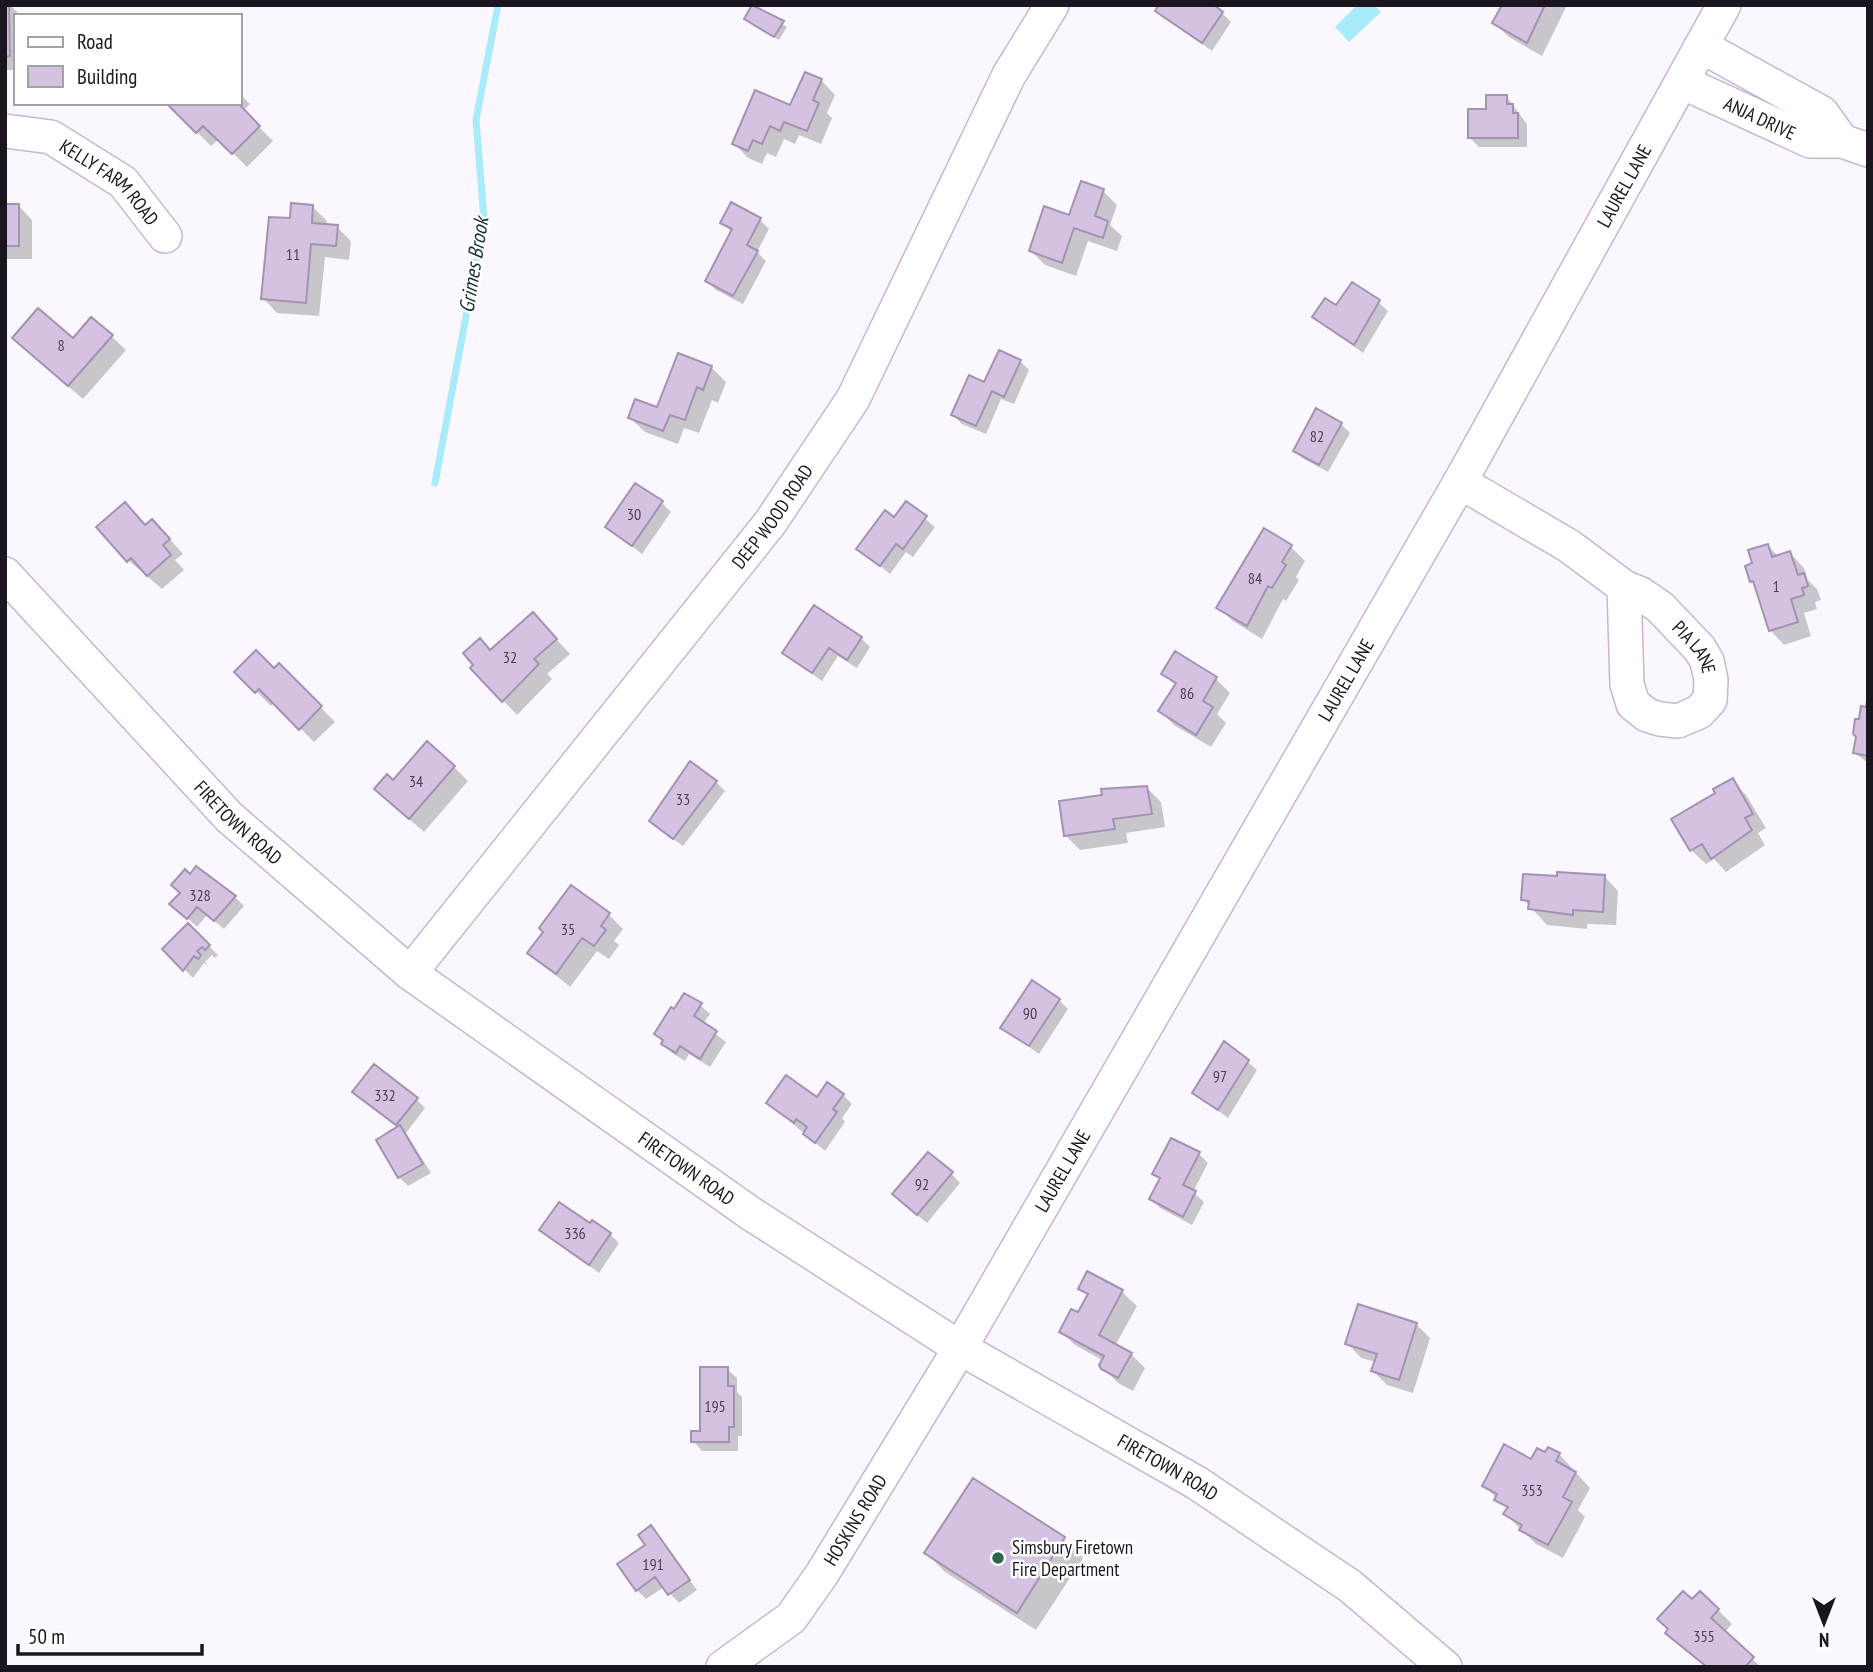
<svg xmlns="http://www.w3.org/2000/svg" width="1873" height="1672" font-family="'PT Sans Narrow',sans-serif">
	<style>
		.water { fill: #a8ebfa }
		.shadow { fill: #0003 }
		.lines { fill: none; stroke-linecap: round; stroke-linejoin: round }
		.stream { stroke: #a8ebfa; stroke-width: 7 }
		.building { fill: #d5c2e3; stroke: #a492b2; stroke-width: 2 }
		.minor-casing { stroke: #c7b5d5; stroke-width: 36 }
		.minor { stroke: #fff; stroke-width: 33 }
		.poi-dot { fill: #2a6753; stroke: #fff; stroke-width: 2.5 }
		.labels { text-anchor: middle; stroke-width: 5; stroke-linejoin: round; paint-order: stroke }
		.number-label { font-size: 16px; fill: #4a4051 }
		.street-label { font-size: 19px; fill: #1b1520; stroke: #fff }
		.poi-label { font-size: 19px; fill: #1b1520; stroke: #fff; text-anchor: start }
		.water-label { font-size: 21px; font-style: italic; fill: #192f34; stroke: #fff }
	</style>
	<rect width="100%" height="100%" fill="#fbf7fe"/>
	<path class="water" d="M1357,5H1374L1381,12L1349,42L1335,27Z"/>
	<path class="shadow" d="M5,5H10L21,16H16V70H5Z
		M1504,5H1567L1542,56L1509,37L1494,23Z
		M754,6L787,27L779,40L746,19Z
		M1157,11L1222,13L1231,22L1212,51Z
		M821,80L835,95L827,113L832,118L821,144L799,135L795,144L784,139L776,157L767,153L762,164L748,158L734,143L791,107Z
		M240,94L250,104L243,111L273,141L247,167L219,139L211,146L168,103H240Z
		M1507,97L1527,124V147H1479L1470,138L1488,111Z
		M1103,191L1117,205L1110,225L1122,236L1117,251L1088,241L1076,276L1045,265L1031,251Z
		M5,205H18L32,220V259H5Z
		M732,205L760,220L769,229L757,252L766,261L743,304L716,290L707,281L733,233L722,222Z
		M313,207L327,221L326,226L337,227L351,241L349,260L325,257L319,316L277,313L263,298L291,220Z
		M1378,302L1388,311L1363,353L1315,317L1336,308Z
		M111,336L126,350L83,399L28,352L73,340Z
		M1020,361L1029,370L1014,404L1001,399L986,434L962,424L953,415L985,384Z
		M711,367L726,382L718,403L712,400L699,433L684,428L678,444L645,432L630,418L658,409Z
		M1341,424L1350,433L1328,472L1304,459L1295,450Z
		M662,503L671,512L642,554L607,527Z
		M906,503L935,527L913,557L906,552L890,574L859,548L894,519Z
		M146,526L166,535L183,554L175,560L184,570L162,589L128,560Z
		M1264,531L1291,547L1305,561L1296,577L1299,580L1286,601L1283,599L1262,639L1233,621L1218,607Z
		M1768,546L1779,557L1790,553L1804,568L1808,580L1817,589L1821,600L1815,602L1817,609L1804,613L1811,636L1784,645L1770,630L1756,586L1752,581L1754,564Z
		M547,629L570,654L547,674L552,679L517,715L472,668L491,651Z
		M861,638L870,647L857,668L838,656L822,681L784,653Z
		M1176,653L1216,679L1230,693L1217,714L1226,723L1211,747L1174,725L1160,711L1176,686L1163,673Z
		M279,665L335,722L314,742L274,702L271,706L237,672L274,670Z
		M1868,706V763L1855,753L1861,721Z
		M454,767L468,781L424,832L391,803L394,782Z
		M1732,781L1746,795L1766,828L1758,833L1765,845L1726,872L1714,859L1706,864L1691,850L1717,793Z
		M716,782L725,791L683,846L661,830Z
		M1147,788L1161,802L1165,827L1126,833L1128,843L1080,850L1065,835Z
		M1525,876H1604L1618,891L1616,925L1587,924V929L1547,925L1523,899Z
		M235,897L244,906L224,929L207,915L197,927L172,904Z
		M609,915L623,929L614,941L619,945L609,959L597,951L570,987L529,953Z
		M188,925L218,955L215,958L212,955L205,962L209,966L204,963L193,978L164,949Z
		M1059,1000L1068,1009L1039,1054L1003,1028Z
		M700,1005L710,1014L703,1024L726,1042L710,1067L689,1054L685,1061L672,1053L656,1034Z
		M1247,1061L1257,1070L1228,1118L1194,1093Z
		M355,1092L416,1099L425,1108L406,1133L431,1173L408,1186L399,1177V1128Z
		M843,1095L852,1104L842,1118L845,1122L825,1151L768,1103Z
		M1172,1140L1199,1154L1208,1163L1193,1192L1204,1202L1192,1225L1160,1208L1151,1198L1161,1180L1155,1173Z
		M951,1173L960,1183L927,1223L903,1203Z
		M590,1226L610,1234L619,1243L599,1273L541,1230Z
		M1088,1273L1122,1292L1137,1306L1115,1346L1131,1354L1145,1368L1133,1391L1118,1383L1103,1368L1104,1361L1075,1345L1061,1331L1079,1315L1089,1297L1080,1288Z
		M1416,1324L1430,1338L1413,1393L1387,1385L1373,1371L1376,1362L1361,1358L1347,1343Z
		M727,1369L737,1378V1392L742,1397V1436H738V1451H702L693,1441L702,1432Z
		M1546,1454H1559L1590,1488L1578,1510L1585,1517L1563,1558L1536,1544L1505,1514L1508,1510L1484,1485Z
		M973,1481L1064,1539L1083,1558L1036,1630L945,1572L926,1553Z
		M651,1528L697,1590L679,1603L664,1587L646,1599L637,1590Z
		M1692,1602L1718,1610L1732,1624L1724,1633L1761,1667H1708L1699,1658L1696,1660L1659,1619Z"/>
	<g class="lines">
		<path class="stream" d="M435,483L484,219L476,120L498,5"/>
	</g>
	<path class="building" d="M5,5H9L10,56L5,57Z
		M752,5L784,21L774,37L744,19Z
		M1159,5H1214L1223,12L1202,43L1155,11Z
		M1502,5H1545L1527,43L1492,23Z
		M805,72L822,79L813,100L819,103L807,131L784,122L780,131L770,126L762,144L753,140L748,151L732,144L755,90L790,105Z
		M1486,95H1507V104H1513V113H1518V138H1468V109H1486Z
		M166,103H238L260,126L232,154L203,126L196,133Z
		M1081,181L1104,189L1095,216L1108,221L1103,238L1074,228L1062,263L1029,251L1044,206L1069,215Z
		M731,202L761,218L747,245L758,251L733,296L705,281L732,229L720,223Z
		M291,203L313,205L312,223L338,225L336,246L311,244L306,303L261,299L269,217L290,218Z
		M5,204H19V246H5Z
		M1352,282L1380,300L1354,345L1312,317L1325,298L1336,305Z
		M38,308L73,338L91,317L113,335L68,386L12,338Z
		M999,350L1021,360L1004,397L992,391L976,426L951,415L969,375L984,382Z
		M678,353L712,366L703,390L697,387L685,420L670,415L663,431L628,418L635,399L657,407Z
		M1316,408L1342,423L1319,465L1293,451Z
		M635,483L663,501L632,546L605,527Z
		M906,501L927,516L903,549L896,544L880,566L856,549L885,510L894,517Z
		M125,502L145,525L152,519L170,539L163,545L171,555L147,576L131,558L127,562L96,527Z
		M1264,528L1292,545L1282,562L1286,565L1272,588L1268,586L1247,626L1216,608Z
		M1768,544L1772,557L1790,551L1798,575L1804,573L1808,586L1802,588L1804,595L1791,599L1798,622L1769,631L1753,581L1750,582L1745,566L1752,563L1748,550Z
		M814,605L862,637L847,660L829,648L812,673L782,653Z
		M533,612L557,639L534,659L539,664L502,702L470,668L473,665L463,653L480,638L490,650Z
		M256,650L274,668L279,663L322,706L299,730L259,689L255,693L234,672Z
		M1175,651L1217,677L1203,701L1213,707L1196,735L1158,711L1176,683L1161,674Z
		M1868,695V756L1853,753L1856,737L1853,734L1855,719H1859L1861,706L1866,707Z
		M427,741L455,766L409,819L374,789L387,774L393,780Z
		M690,761L717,781L673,839L649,821Z
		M1733,778L1753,814L1745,818L1752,830L1711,859L1702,844L1690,851L1671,819L1715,793L1713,789Z
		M1147,786L1152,814L1113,819L1115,829L1064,836L1059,801L1102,795L1101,789Z
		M196,866L236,896L214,921L197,907L187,919L169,904L180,893L171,885L185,869L190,874Z
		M1557,872L1605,875L1603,912L1573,910V915L1528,909L1529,901L1521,900L1523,874L1557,876Z
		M571,885L610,913L601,926L606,930L594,946L582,938L556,974L527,953L543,932L539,928Z
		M188,923L210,945L205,950L202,947L197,951L201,955L198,959L194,956L183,971L162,949Z
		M1032,980L1060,999L1029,1046L1000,1028Z
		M684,993L702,1003L694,1016L717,1031L700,1059L680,1046L676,1053L661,1044L663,1040L654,1034L671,1007L674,1009Z
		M1224,1041L1249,1060L1218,1110L1192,1093Z
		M374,1064L418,1098L396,1125L352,1092Z
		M786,1075L817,1097L827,1082L844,1094L833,1109L837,1112L815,1143L803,1134L807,1127L796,1119L794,1123L766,1103Z
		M400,1125L423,1164L398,1178L376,1140Z
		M1171,1138L1200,1152L1183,1185L1196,1191L1183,1217L1149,1199L1160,1178L1152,1174Z
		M928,1152L953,1172L917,1215L892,1194Z
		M559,1202L590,1223L592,1220L611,1233L589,1265L539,1230Z
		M1087,1271L1123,1290L1099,1335L1132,1353L1118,1378L1101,1369L1099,1365L1104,1356L1059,1332L1071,1309L1078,1312L1088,1294L1078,1289Z
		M1358,1304L1417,1323L1399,1380L1371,1371L1377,1354L1345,1344Z
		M700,1367H728V1386H734V1427H729V1442H691V1431H700Z
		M1504,1444L1531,1459L1537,1448L1545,1452L1548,1447L1560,1453L1556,1461L1576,1472L1563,1497L1572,1502L1548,1545L1519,1530L1522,1525L1503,1514L1508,1507L1494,1500L1497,1494L1482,1486Z
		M973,1478L1065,1537L1017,1613L924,1553Z
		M651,1525L690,1580L668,1595L655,1577L636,1591L617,1564L645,1545L638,1535Z
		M1683,1591L1692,1599L1700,1591L1719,1609L1711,1618L1754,1657L1745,1667H1707L1665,1633L1668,1629L1657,1619Z"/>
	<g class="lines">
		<defs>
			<g id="minor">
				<path d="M1701,46L1822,113L1842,141"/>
				<path id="s1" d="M1682,82L1810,141H1842L1868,150"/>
				<path id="s2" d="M5,131L51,137L123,182L165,236"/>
				<path id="s3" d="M1460,482L1569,546L1624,587L1641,594L1660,607L1700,649L1707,661L1711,680L1710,700L1699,712L1678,721L1660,719L1647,715L1633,704L1627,684L1624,587"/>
				<path id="s4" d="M5,574L229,817L410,973L750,1213L960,1348L1197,1483L1350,1586L1445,1667"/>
				<path id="s5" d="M410,973L770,523L853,399L1009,75L1052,5"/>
				<path id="s6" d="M723,1667L791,1618L822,1574L960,1348L1460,482L1724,5"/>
			</g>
		</defs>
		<use href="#minor" class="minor-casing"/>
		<use href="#minor" class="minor"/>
	</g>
	<circle class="poi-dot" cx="998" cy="1558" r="7"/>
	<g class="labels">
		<g class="number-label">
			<text x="293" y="260">11</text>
			<text x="61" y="351">8</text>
			<text x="1317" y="442">82</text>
			<text x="634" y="520">30</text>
			<text x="1255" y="584">84</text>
			<text x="1776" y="592">1</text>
			<text x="510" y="663">32</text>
			<text x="1187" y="699">86</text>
			<text x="416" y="787">34</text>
			<text x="683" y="805">33</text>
			<text x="200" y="901">328</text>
			<text x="568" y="935">35</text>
			<text x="1030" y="1019">90</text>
			<text x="1220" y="1082">97</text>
			<text x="385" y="1101">332</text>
			<text x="922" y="1190">92</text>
			<text x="575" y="1239">336</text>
			<text x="715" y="1412">195</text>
			<text x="1532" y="1496">353</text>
			<text x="653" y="1570">191</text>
			<text x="1704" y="1642">355</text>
		</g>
		<g class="street-label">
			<text dy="7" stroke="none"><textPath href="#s1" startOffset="86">ANJA DRIVE</textPath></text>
			<text dy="7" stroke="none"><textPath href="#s2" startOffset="121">KELLY FARM ROAD</textPath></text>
			<text dy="7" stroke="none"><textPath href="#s6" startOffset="1741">LAUREL LANE</textPath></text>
			<text dy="7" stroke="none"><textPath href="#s5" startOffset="583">DEEP WOOD ROAD</textPath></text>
			<text dy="7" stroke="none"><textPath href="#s3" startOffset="290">PIA LANE</textPath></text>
			<text dy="7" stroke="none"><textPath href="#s6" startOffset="1174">LAUREL LANE</textPath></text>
			<text dy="7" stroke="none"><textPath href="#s4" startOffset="341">FIRETOWN ROAD</textPath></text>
			<text dy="7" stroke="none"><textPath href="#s4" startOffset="908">FIRETOWN ROAD</textPath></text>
			<text dy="7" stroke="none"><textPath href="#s6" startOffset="607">LAUREL LANE</textPath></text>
			<text dy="7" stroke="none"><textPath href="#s4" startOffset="1475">FIRETOWN ROAD</textPath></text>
			<text dy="7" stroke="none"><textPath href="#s6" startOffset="201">HOSKINS ROAD</textPath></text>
		</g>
		<g class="poi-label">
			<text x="1012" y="1554">Simsbury Firetown<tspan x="1012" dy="22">Fire Department</tspan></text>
		</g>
		<g class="water-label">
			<text transform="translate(474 265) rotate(-81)" y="7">Grimes Brook</text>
		</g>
	</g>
	<rect width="1873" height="1672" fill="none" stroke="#1b1520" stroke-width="14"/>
	<rect x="14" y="14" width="228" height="91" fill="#ffffff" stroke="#a4a1a6" stroke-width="2"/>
	<rect x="28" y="37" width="35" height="10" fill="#ffffff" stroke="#a4a1a6" stroke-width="2"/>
	<text x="77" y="49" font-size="21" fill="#1b1520">Road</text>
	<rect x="28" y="66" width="35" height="21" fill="#d5c2e3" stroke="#a4a1a6" stroke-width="2"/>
	<text x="77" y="84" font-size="21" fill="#1b1520">Building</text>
	<g transform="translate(1824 1623) rotate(180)" stroke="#ffffff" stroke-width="5" paint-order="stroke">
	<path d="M0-5L12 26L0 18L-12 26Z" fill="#1b1520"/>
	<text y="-10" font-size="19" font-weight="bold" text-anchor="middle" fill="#1b1520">N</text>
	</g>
	<path d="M18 1644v10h184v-10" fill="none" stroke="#1b1520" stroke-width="3.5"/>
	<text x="28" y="1644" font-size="21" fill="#1b1520" stroke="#ffffff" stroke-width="5" paint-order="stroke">50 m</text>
</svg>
